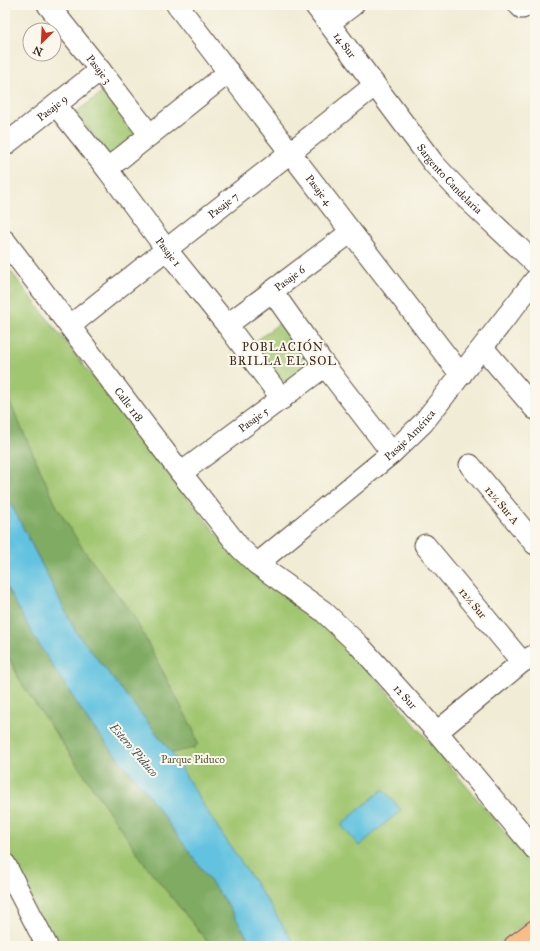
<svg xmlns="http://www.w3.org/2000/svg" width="540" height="951" font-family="'IM FELL Great Primer',serif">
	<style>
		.green { fill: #a1c671; stroke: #6e7848 }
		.forest { fill: #80ab63; stroke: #5e6a40 }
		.water { fill: #62c2e0; stroke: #4e767f }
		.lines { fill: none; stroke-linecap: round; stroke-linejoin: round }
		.minor-casing { stroke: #564739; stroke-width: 23 }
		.major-casing { stroke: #564739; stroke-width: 24 }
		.minor { stroke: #fff; stroke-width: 21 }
		.major { stroke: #f8bd89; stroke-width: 22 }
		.labels { text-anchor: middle; stroke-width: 4; stroke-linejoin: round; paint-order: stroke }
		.street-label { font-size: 11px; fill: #3b2a1e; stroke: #fbf7ec }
		.park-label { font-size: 11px; fill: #5a5937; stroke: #fbf7ec }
		.neighbourhood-label { font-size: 12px; letter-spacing: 1px; fill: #3b2a1e; stroke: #fbf7ec }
		.water-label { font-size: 12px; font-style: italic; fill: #475858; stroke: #fbf7ec }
	</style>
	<rect width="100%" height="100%" fill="#fbf7ec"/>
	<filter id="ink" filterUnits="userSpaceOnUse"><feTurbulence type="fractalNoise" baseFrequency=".025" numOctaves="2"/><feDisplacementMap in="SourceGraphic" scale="8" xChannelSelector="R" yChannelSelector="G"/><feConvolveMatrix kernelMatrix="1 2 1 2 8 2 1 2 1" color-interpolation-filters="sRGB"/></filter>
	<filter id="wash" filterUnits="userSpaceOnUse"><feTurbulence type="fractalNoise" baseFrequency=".012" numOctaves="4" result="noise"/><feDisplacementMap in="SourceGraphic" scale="16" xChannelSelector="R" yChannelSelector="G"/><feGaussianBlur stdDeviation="0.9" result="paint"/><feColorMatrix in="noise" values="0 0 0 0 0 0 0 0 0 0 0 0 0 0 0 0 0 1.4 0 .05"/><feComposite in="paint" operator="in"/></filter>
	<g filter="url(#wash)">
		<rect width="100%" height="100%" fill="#f1ecd5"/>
		<path class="green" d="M107,89L144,138L112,161L76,112Z
			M5,264L166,471L234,555L313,614L361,660L535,868V915L496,946H54L5,849Z
			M282,321L319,370L288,394L251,345Z"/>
		<path class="forest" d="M5,391L57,507L83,549L133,615L193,729L198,744L194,748L172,753L76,632L5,492Z
			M5,585L89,722L146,792L227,904L253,946H211L147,867L21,683L5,649Z"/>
		<path class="water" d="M5,492L76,632L172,753L212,819L270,905L296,946H253L227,904L146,792L89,722L36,640L6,586Z
			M383,789L401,810L359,846L341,825Z"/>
	</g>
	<g filter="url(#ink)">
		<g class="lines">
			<defs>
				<g id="minor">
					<path id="s1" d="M48,5L100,70L150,135"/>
					<path id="s2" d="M177,5L461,375"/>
					<path id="s3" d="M315,5L434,164L464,196L535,263"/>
					<path d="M519,5L522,8"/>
					<path d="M329,23L353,5"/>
					<path id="s4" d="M56,105L107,169L166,249L227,325L282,399"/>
					<path id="s5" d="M5,145L100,70"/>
					<path d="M107,169L229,72"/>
					<path id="s6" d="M5,241L181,473L240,548L257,564L323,611L358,644L437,732L535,849"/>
					<path d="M272,291L325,366L392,453"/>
					<path id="s7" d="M227,325L351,232"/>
					<path id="s8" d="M70,326C171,244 274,167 375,85"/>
					<path d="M483,348L535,409"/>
					<path d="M470,465L535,544"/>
					<path id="s9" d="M181,473L325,366"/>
					<path d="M425,545L522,662"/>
					<path id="s10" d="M257,564L392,453L423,423L535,280"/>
					<path d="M437,732L522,662L535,655"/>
					<path d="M5,864L47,946"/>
				</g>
				<path id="major" d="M515,946L535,931"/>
			</defs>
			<use href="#minor" class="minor-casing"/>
			<use href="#major" class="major-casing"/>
			<use href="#minor" class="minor"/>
			<use href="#major" class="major"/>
		</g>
	</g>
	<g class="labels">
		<g class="street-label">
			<text dy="4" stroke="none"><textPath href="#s3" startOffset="50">14 Sur</textPath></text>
			<text dy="4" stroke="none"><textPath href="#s1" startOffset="82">Pasaje 3</textPath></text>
			<text dy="4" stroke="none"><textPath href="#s5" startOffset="60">Pasaje 9</textPath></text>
			<text dy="4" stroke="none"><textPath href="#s3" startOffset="220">Sargento Candelaria</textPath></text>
			<text dy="4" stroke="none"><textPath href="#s2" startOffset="233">Pasaje 4</textPath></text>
			<text dy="4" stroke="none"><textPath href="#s8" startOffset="195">Pasaje 7</textPath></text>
			<text dy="4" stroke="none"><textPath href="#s4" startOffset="185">Pasaje 1</textPath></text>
			<text dy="4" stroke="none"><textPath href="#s7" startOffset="78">Pasaje 6</textPath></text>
			<text dy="4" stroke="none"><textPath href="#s6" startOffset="205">Calle 118</textPath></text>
			<text dy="4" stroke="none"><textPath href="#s9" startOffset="90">Pasaje 5</textPath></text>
			<text dy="4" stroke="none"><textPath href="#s10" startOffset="200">Pasaje América</textPath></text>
			<text transform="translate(502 505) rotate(50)" y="4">12½ Sur A</text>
			<text transform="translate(473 603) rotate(50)" y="4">12½ Sur</text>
			<text dy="4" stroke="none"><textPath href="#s6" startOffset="610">12 Sur</textPath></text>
		</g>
		<g class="park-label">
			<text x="193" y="763">Parque Piduco</text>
		</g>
		<g class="neighbourhood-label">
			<text x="283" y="351">POBLACIÓN<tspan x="283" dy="14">BRILLA EL SOL</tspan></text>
		</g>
		<g class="water-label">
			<text transform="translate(134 750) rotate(49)" y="4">Estero Piduco</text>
		</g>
	</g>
	<rect width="540" height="951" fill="none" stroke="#fbf7ec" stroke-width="20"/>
	<g transform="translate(42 42) rotate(204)"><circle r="19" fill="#fbf7ec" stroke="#aea59a"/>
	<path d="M0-3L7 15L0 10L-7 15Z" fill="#c8321e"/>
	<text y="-6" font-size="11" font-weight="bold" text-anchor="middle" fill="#3b2a1e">N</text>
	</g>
</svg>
